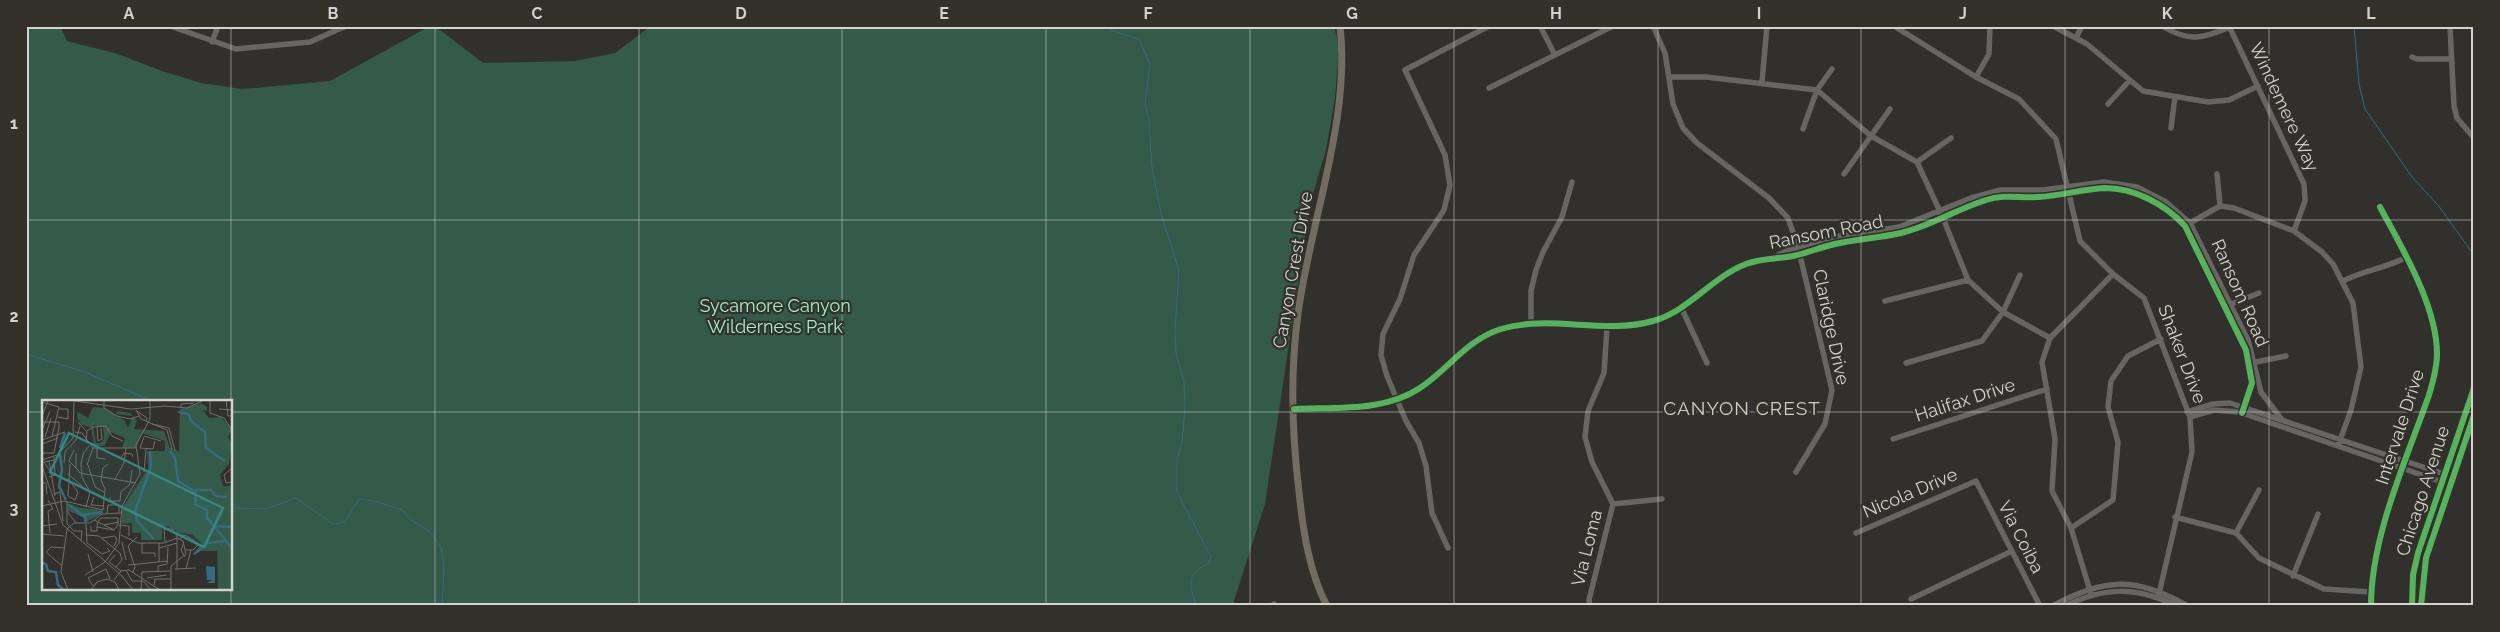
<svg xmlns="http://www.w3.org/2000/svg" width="2500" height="632" font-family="Raleway,sans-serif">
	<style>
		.green { fill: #345a49; fill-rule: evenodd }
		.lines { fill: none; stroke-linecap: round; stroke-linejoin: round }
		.stream { stroke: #366c80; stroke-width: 1 }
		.minor { stroke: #676662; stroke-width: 5.5 }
		.major { stroke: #726c62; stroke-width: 7 }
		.cycleway-casing { stroke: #33312a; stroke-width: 9 }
		.cycleway { stroke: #56b35d; stroke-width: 6 }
		.grid { fill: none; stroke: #d4d3cf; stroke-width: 1; stroke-opacity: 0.55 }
		.labels { text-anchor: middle; stroke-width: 4.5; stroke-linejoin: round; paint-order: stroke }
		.street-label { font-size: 18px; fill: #d4d3cf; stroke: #33312a }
		.park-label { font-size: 18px; fill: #9df4cc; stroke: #33312a }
		.neighbourhood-label { font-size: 19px; letter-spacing: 1px; fill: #cfcdc5; stroke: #33312a }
		.inset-river { fill: none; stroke: #366c80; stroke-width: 2.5 }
		.inset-road { fill: none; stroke: #72716d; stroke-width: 1 }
		.view { fill: #368981; fill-opacity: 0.15; stroke: #368981; stroke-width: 2.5 }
		.inset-edge { fill: none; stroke: #d4d3cf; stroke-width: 2.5 }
		.neatline { fill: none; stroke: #d4d3cf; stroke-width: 2 }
		.grid-label { font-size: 16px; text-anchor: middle; font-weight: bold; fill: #d4d3cf }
	</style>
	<rect width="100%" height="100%" fill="#31302c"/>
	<path class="green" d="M26,26H60L67,41L115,53L162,71L201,83L242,89L330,81L430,26H435L483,63L575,61L615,53L651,26H1334L1339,47L1335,98L1326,150L1310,204L1265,504L1234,601L1236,606H26ZM44,401H231V588H44Z"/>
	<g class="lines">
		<path class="stream" d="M1106,26L1113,31L1139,39L1150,64L1145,103L1149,121L1152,168L1161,213L1179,271L1175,329L1176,353L1184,382L1185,407L1182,443L1177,459V492L1211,557L1209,563C1184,577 1190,582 1196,606
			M2354,26L2359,84L2365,109L2412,177L2438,205L2474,255
			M26,354L85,372L152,401
			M231,508L266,509L296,498L333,524L345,522L359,499L374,501L402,510L411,520L429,531L441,547L444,568L442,606"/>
		<path class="minor" d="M170,26L236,49L310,42L346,26
			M1540,26L1555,55
			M1653,26L1665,53L1673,104L1683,128L1697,143L1769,198L1788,218L1798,247L1832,390L1825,424L1796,472
			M1894,26L1976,77L2019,99L2056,139L2080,241L2113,274L2144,298L2190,417L2192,452L2158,598
			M2053,26L2087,44L2143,91L2208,102L2229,100L2258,86
			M2162,26C2189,42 2202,39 2230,27
			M2229,26L2304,184L2305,201L2294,231
			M2450,26L2454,106L2457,118L2474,138
			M2077,36L2082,26
			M212,42L218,26
			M2412,57L2417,59H2451
			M1669,77H1706L1817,90L1871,136L1917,162L1943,218L1968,280L2003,312L2050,338
			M1976,77L1989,54L1990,26
			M1762,82L1767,26
			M1489,88L1613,26
			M2108,104L2129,81
			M2171,128L2175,97
			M1803,129L1817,90L1832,69
			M1917,162L1951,138
			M1844,174L1890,109
			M2217,174L2220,206
			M2188,224L2220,206L2234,208L2294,231L2322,252L2333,264L2353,303L2361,367L2351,410L2338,446
			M1778,255L1791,249L1834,237L1899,227L1971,198L2001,190H2043L2104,182L2137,187L2166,202L2190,223L2248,340L2261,392L2282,420
			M2343,281C2364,270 2387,268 2407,257
			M1885,301L1968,280
			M2229,305L2259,293
			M1681,307L1707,363
			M1531,323V291L1536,270L1543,252L1562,217L1572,182
			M1906,363L1982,341L2003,312L2020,275
			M2251,363L2286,356
			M1294,409C1336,407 1384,412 1420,388C1449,369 1466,340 1501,329C1550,314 1603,335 1653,321C1689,311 1712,277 1746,264C1762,258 1777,259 1793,256C1807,253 1821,247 1835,244C1857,239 1879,238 1901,233C1931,226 1957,209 1986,200C2004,194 2020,198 2038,197C2060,196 2082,189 2105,188C2134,188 2165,204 2185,226L2246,350L2252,383L2242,413
			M2187,412L2213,404L2230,403L2453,477
			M2190,417L2214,410L2239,412L2451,485
			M1893,439L2047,389
			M1613,504L1662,499
			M2175,517L2236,533L2259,558L2324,589L2371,592
			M2071,528L2113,500L2118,442L2108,407L2111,381L2128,356L2161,339
			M1856,533L1976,481L2040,606
			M2236,533L2259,490
			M1448,548L1432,513L1426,466L1419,443L1406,421L1387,376L1381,355L1383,334L1400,299L1414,255L1444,210L1450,185L1445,155L1405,70L1489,26
			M2293,576L2318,514
			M2091,594L2071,528L2052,491L2055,439L2042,362L2050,338L2113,274
			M1911,599L2010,552
			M1274,604V606
			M1590,606L1589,600L1613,504L1592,462L1585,437L1588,411L1604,373L1607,327
			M2052,606C2107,578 2133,576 2188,606
			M2065,606C2104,587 2136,586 2176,606
			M2371,606C2371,536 2406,461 2429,395C2433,382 2437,368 2437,354C2437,306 2402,248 2380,207"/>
		<path class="major" d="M1327,606C1309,572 1303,530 1299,492C1292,434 1290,373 1298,314C1310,222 1351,119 1340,26
			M2412,606L2413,575L2418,553L2474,388
			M2421,606L2426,558L2474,415"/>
		<defs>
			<path id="cycleway" d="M1294,409C1336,407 1384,412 1420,388C1449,369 1466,340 1501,329C1550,314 1603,335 1653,321C1689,311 1712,277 1746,264C1762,258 1777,259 1793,256C1807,253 1821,247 1835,244C1857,239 1879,238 1901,233C1931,226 1957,209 1986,200C2004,194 2020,198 2038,197C2060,196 2082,189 2105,188C2134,188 2165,204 2185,226L2246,350L2252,383L2242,413
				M2371,606C2371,536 2406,461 2429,395C2433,382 2437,368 2437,354C2437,306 2402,248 2380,207
				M2412,606L2413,575L2418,553L2474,388
				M2421,606L2426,558L2474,415"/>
		</defs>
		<use href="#cycleway" class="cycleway-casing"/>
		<use href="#cycleway" class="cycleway"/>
	</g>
	<path class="grid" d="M231,26V401M435,26V606M639,26V606M842,26V606M1046,26V606M1250,26V606M1454,26V606M1658,26V606M1861,26V606M2065,26V606M2269,26V606M26,220H2474M231,401V588M26,412H44M231,412H2474M231,588V606"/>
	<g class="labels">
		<g class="street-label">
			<text transform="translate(2284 107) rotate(65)" y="6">Windemere Way</text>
			<text transform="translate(1826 232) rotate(-11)" y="6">Ransom Road</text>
			<text transform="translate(1293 270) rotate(-80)" y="6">Canyon Crest Drive</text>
			<text transform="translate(2240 293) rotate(66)" y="6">Ransom Road</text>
			<text transform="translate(1831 327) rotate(78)" y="6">Claridge Drive</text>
			<text transform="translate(2182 354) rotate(69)" y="6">Shaker Drive</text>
			<text transform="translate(1965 400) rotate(-18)" y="6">Halifax Drive</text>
			<text transform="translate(2400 427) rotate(-72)" y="6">Intervale Drive</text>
			<text transform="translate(2423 491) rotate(-72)" y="6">Chicago Avenue</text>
			<text transform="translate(1910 493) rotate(-23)" y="6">Nicola Drive</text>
			<text transform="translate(2021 537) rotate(63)" y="6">Via Coiba</text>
			<text transform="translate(1587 548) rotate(-76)" y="6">Via Loma</text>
		</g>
		<g class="park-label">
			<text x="775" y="312">Sycamore Canyon<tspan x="775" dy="21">Wilderness Park</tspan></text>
		</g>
		<g class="neighbourhood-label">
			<text x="1742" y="415">CANYON CREST</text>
		</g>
	</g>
	<g transform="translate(42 400)">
		<rect width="190" height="190" fill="#31302c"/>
		<path d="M159,3L165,7V11L161,10L167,18L179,17L190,30L186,37L190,44L187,64L178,75L181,86H190V190H176L175,151H159L152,155L159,143L150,134L136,133L126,126L120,127V140H99V133H90V123L80,124V109L106,69L105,51H123V41L100,33L94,48H80L83,38L69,32L62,46H52L49,28L39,24L35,17L36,12L46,18L51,7L62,8L82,20L86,28L91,16L74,14L76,11L88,13L95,20L92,29L122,31L128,48L137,51L138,9ZM51,25L61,27L62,39L58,43H54ZM25,103L39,108L61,110V113L42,123V118L25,110Z" fill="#345a49" fill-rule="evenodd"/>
		<path d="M164,166L173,167V183H165L170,180H165Z" fill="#366c80"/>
		<path class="inset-river" d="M136,12L146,14L149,21L163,32L164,48L183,61M18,48L23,33M108,51L109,67L93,111L95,121L112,139M128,51L133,58L136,81L154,92L153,104L165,110V118L190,148M18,54L20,70L17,86L24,100M153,90H169L174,96L185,97M27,105L43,117L44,122M41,115L60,112M173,126L190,127M152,154L166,143L183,141M0,163L4,164L6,171L14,172L16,185L22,190"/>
		<path class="inset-road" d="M62,0V8L75,16L88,19L97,16M168,0V13L182,18L190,30M184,0L186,16H190M33,1L89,9L123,6L145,8L162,0M0,2L17,7L10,36M139,8V4L152,3M177,9L189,10L190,6M94,10L99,19L125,30L130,49M95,11L105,18L104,21M0,16L6,1M16,17L26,19V9H17M0,22H17V27L12,53H0M36,22L45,32L44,41M110,24L127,28L133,50M55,27L56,41L60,39L59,28M0,30L8,11M45,31L51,27L64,26L70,36L81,41M33,32L40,33L51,48H94M102,36L119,41M3,37L9,18M102,37L98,48L111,49L113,41M0,40L23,32M0,44L16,38M55,48V58L64,59M32,50L27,61L34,68M34,53V68L38,73L94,83M78,59L82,53L90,54L91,57M0,60L15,55L31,38L32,0M7,61L13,96M22,63L23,52L34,40L38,26M28,64L26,96L33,100M45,65L51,48M46,65L53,87L62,92M0,66L21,125L79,175L91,190M190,68L182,75L184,83L190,82M8,71L2,62L12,60M102,72L104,49M26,74L40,86M7,77L13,75L12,57M26,79L36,92L33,100M73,79L82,63L84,48M0,83H4L5,94M12,94L18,92L21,121M52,97L49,105L61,106M68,97V101H78L79,92L88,84L90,70M6,100L11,109L6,111L8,133M25,102V124L32,131H40L39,141M0,106L22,101L61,110M44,107L48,92L40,77L39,64L41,54L47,46M61,110L63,89L59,80L61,68L66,64M25,111L34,123M65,113L66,105H77V113M52,120L72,130M44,124L45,143L60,154L68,151L65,148M62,125L77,122M77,125L87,126V136M0,126L15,124M49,126V131H55V126L56,122L59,118H76V125L72,130L55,127M0,134L22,136M44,135L57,136L78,153L80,160L74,167M79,135L96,143H122L135,138L141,141L144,154L129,166V190M60,138L73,136L75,140L72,146M139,139V135L145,136L157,144L151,150H144M80,142L84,160M123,142L122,129H130L135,136V169M142,142L139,150L143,157M100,143V153H113V157M117,143V162M117,148L135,143M46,154L51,172M73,155L67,162L79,171M63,162L77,143L80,106L98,74L94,45L108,19V0M86,165L126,161M20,166L4,152L9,147L23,148M133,169L154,168M144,169L149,150M84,170L90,181H101L109,190M116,171V166L125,164L126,147M91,172L93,167L86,146L95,137M43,175L63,162M105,178L124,175M72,180L79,171L87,170L118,190M112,185L113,179H129M51,186L46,178L64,169L68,179M26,190L19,172L25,129L32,123H48L60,114L79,113M49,190L55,182L65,179L73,182L77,190M99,190L100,172L128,171"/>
		<path class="view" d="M27,33L181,108L162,147L8,72Z"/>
		<rect width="190" height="190" class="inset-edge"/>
	</g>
	<rect width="2500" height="632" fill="none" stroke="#33312a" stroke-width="55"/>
	<rect x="28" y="28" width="2444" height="576" class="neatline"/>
	<g class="grid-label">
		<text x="129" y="19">A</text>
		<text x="333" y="19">B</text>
		<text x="537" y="19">C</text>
		<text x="741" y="19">D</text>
		<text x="944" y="19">E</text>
		<text x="1148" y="19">F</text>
		<text x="1352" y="19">G</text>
		<text x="1556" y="19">H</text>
		<text x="1759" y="19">I</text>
		<text x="1963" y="19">J</text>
		<text x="2167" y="19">K</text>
		<text x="2371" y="19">L</text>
		<text x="14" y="129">1</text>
		<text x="14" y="322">2</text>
		<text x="14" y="514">3</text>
	</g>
</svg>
